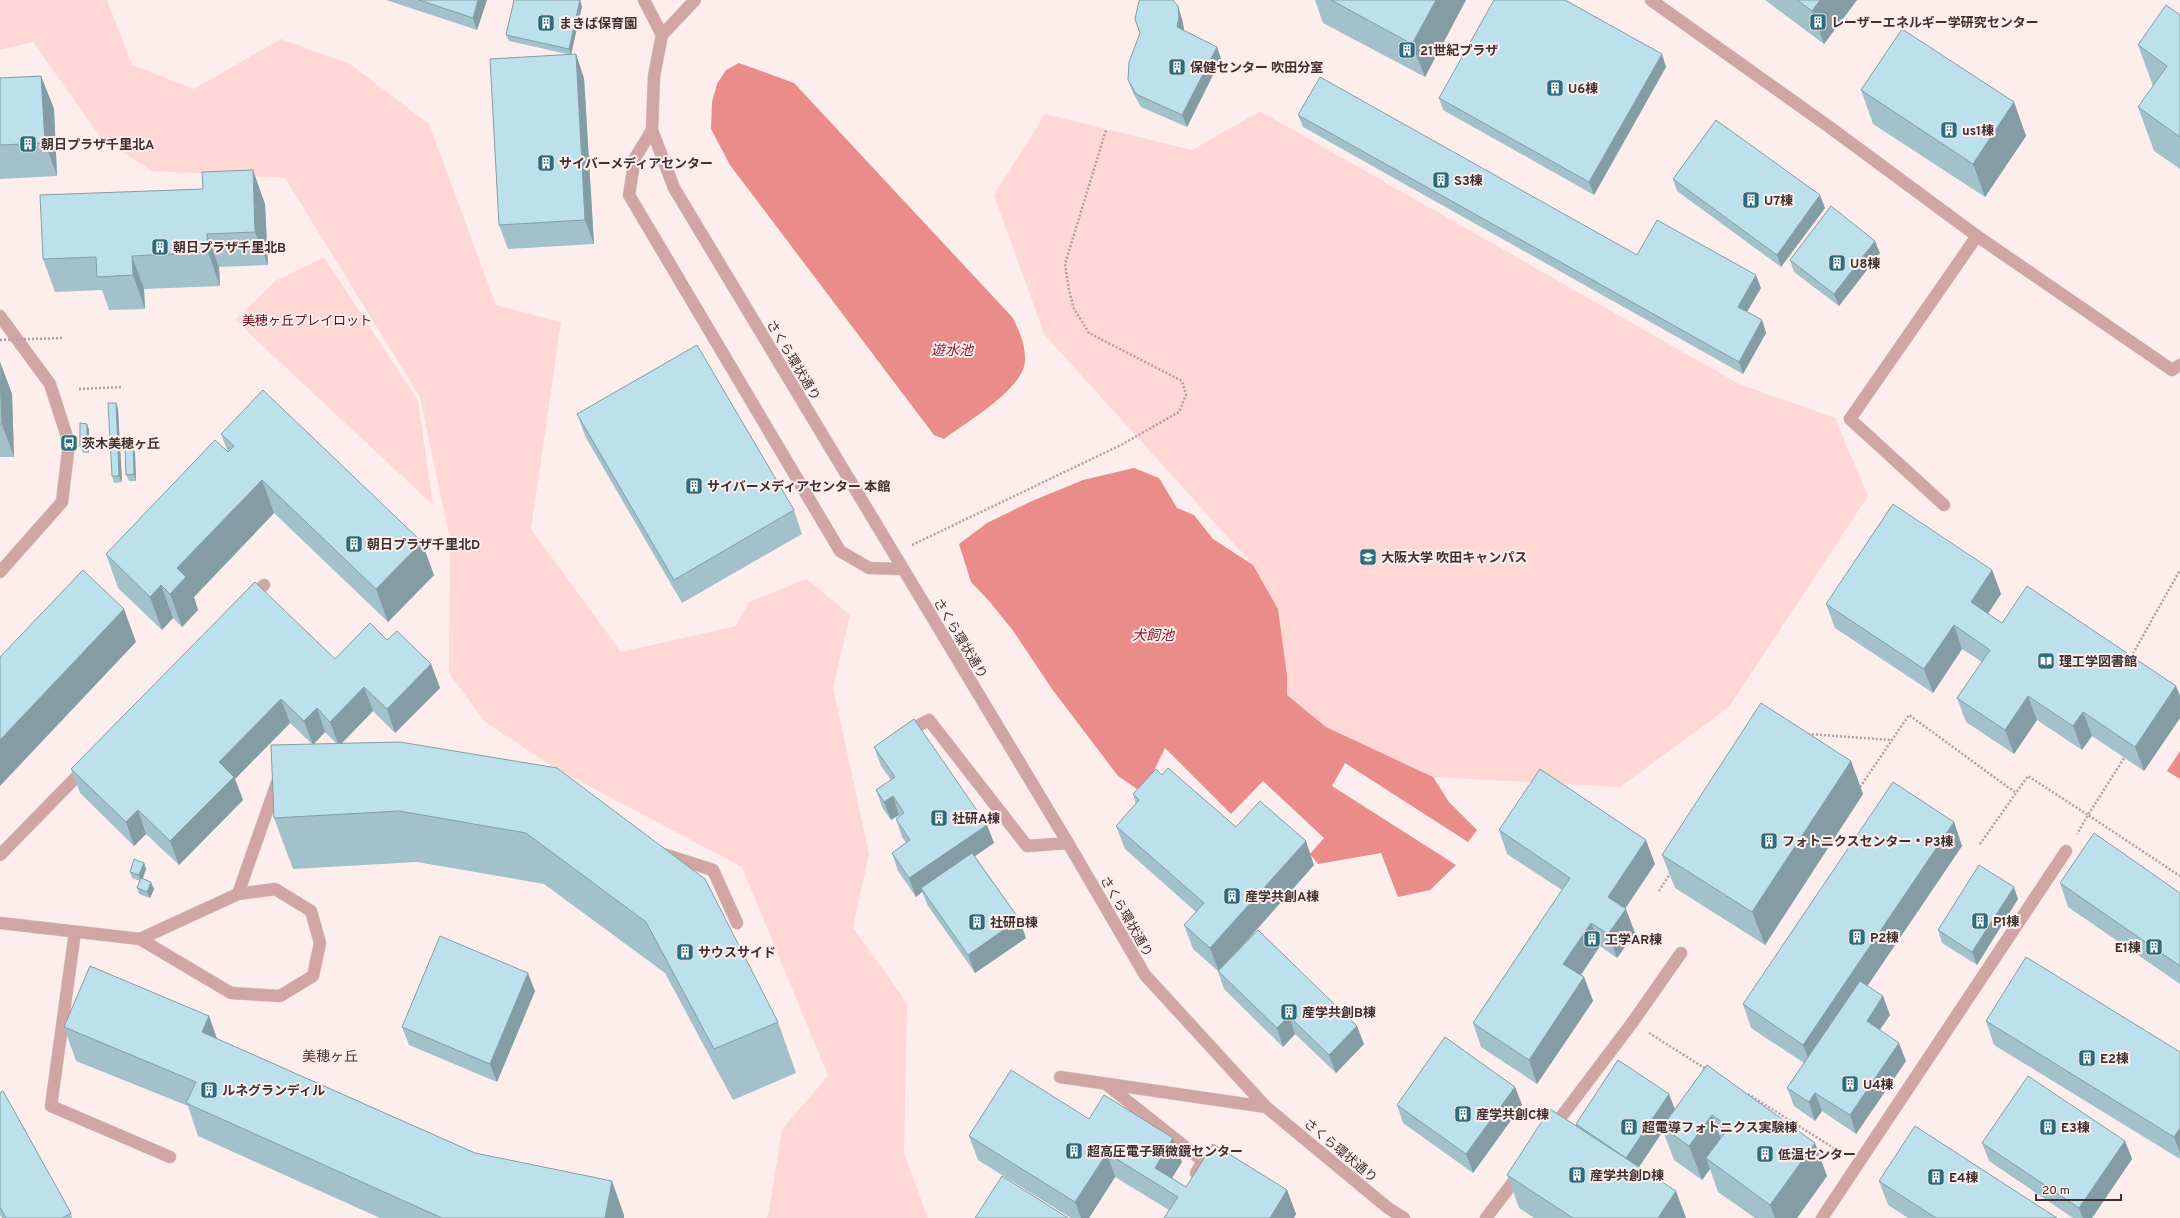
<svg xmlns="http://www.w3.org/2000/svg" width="2180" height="1218" font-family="Overpass,'Noto Sans JP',sans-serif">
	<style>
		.green { fill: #ffd7d5 }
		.water { fill: #e98c8a }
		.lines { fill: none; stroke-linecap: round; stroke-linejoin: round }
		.minor-casing { stroke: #dbcccb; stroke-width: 13 }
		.path { stroke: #afa09f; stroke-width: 2.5; stroke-dasharray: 2 2; stroke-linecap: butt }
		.minor { stroke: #d0a5a3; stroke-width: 12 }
		.path-bridge { stroke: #afa09f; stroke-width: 2.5; stroke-dasharray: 2 2; stroke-linecap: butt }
		.wall { fill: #a2c1cb; fill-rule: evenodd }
		.shaded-wall { fill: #849da5 }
		.building { fill: #bce0ec; stroke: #849da5 }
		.labels { text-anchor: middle; stroke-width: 4; stroke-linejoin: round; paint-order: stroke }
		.poi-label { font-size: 13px; font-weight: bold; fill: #403131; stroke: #fdeeed; text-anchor: start }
		.park-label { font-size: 13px; fill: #600c16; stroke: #fdeeed }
		.street-label { font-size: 13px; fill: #403131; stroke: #fdeeed }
		.water-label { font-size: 14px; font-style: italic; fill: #8c1e29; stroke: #fdeeed }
		.neighbourhood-label { font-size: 14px; fill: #4d3131; stroke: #fdeeed }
	</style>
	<rect width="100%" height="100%" fill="#fdeeed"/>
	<path class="green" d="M0,0H107L132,65L194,89L281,39L350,64L429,124L496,305L561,322L531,529L621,652L736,626L749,602L807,579L850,615L833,688L869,854L853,928L907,1003L904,1154L928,1218H766L768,1216L782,1129L828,1076L742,867L553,767L485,722L449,673L450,540L420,397L285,178L152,171L102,139L33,42L0,50Z
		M1260,111L1739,384L1835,418L1868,496L1729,707L1620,787L1433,777L1326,727L1287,695V675L1278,609L1253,565L1044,334L994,195L1045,114L1192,150Z
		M324,257L418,401L433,505L235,320L275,281Z"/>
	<path class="water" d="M739,63L794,83L1013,318C1019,331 1025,343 1025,359C1026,388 966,422 944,439L934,435L730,165L711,129L712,102L717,84L726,70Z
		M1134,468L1159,478L1177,508L1194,515L1213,539L1253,565L1278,609L1287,675V695L1326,727L1433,777L1449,802L1477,830L1468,842L1345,763L1332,786L1456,865L1430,890L1398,897L1381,853L1318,864L1310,854L1324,838L1263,781L1231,814L1165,748L1143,793L1118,776L1052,689L1014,632L990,602L971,582L959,544L987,523L1032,501L1083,480Z
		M2180,751V779L2167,771Z"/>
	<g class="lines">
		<defs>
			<path id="minor" d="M644,0L662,35
				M695,0L662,35L654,76L652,130L674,188L1068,843L1145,975L1266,1107L1388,1208L1404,1218
				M1651,0L1828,126L1977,236L2172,370L2180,365
				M652,130L635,158L629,195L840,551L869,568L903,569
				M0,316L50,384L69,443L62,502L0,572
				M1944,505L1850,419L1977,236
				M250,599L264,585
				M904,733L929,720L1027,846L1068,843
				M663,854L713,870L737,923
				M0,855L86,767
				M238,894L278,780
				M0,923L140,939L231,993L280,996L313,976L320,943L311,911L275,889L238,894L140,939
				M75,932L51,1106L170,1157
				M1060,1077L1266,1107
				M1106,1084L1203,1161L1196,1173
				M1552,1129L1632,1023L1681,953
				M1486,1218L1520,1173
				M1822,1218L2066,851"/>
		</defs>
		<use href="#minor" class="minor-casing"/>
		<path class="path" d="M79,389L123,387
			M912,545L1121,445L1179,412L1186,395L1182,381L1089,333L1074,309L1069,290L1065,264L1106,130
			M2131,657L2180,570
			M1808,734L1891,740
			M2126,755L2088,815L2180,876
			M1860,787L1909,715L2016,793
			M1980,844L2028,776L2088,815L2077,834
			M1659,891L1671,872
			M1649,1033L1706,1069
			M1748,1094L1840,1152"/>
		<use href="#minor" class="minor"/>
		<path class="path-bridge" d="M0,340L63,338"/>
	</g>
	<path class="wall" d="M386,0H487L477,30Z
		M1315,0H1466L1425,77L1323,23Z
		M1765,0H1857L1824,44Z
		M582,6L571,54L584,78L594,244L508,249L499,225L567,54L509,41L506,35Z
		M2180,15V169L2154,151L2138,107L2153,86L2138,45Z
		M1135,19H1182L1184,30L1217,47L1221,59L1187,127L1141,107L1133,93L1128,80L1140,34Z
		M1666,67L1594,195L1443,110L1439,98Z
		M41,76L54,109L57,176L0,179V78Z
		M1861,90L2014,102L2026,136L1985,197L1873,124Z
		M1298,115L1637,255L1761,288L1747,312L1762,320L1766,333L1743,374L1303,127Z
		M1673,179L1825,208L1781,267L1677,191Z
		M265,204L268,265L219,267L220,286L144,289L145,309L109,310L102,290L55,292L43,259Z
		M1880,253L1839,306L1794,272L1790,260Z
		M0,362L12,394L14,457H0Z
		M116,403L118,409L122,482L114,483L112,476Z
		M577,414L794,510L802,534L682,603L586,438Z
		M87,424L89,430V453H83L80,447Z
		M221,434L434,575L388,622L274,513L194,597L198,610L182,627L173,618L162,630L118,588L106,554L228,452Z
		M133,447L135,453L136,481H129L126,475Z
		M1992,570L2001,594L1988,614L2002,623L2176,686L2180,696V718L2144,771L2092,736L2082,750L2037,720L2014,754L1966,722L1957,698L1982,662L1962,649L1933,693L1835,628L1826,604Z
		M387,640L431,664L440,688L395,733L373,711L341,744L557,768L778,1022L796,1073L733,1100L665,973L544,884L417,862L293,869L274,818L312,744L290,723L235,779L243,800L179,865L146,834L134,846L80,793L71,769L335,659ZM325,732L337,744H313Z
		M874,747L987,825L994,843L975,856L1019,919L1026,938L975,973L928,906L922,892L916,897L898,871L892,853L906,843L902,837L896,819L900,816L899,815L891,820L883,809L876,790L891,780L881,766Z
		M1851,761L1863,794L1765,945L1675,888L1662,855Z
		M1162,775L1236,827L1314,865L1241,947L1364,1044L1336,1073L1295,1034L1283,1047L1224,989L1218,971L1193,949L1184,925L1196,912L1125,849L1116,826L1136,804L1133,794Z
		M1954,822L1962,846L1867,986L1890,1015L1880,1030L1906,1061L1856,1134L1822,1111L1815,1121L1794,1106L1787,1088L1804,1063L1751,1028L1743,1004Z
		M1499,830L1655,864L1625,908L1635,933L1617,958L1600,946L1581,975L1584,977L1593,1001L1537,1084L1481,1047L1473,1023L1562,890L1507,854Z
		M144,863L146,869L143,879L154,889L150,898L139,894L137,888L140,881L132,878L130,872Z
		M2060,883L2180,893V984L2068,907Z
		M2018,899L1977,965L1942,943L1938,930Z
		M535,991L497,1082L409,1045L402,1027Z
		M209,1016L217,1039L475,1153L624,1215V1218H380L198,1136L188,1106L76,1061L64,1027Z
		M1986,1021L2180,1052V1159L1994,1045Z
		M1707,1065L1827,1176L1797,1218H1755L1718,1192L1710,1169L1702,1180L1674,1160L1663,1131L1639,1167L1686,1218H1534L1519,1208L1507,1175L1576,1126V1124L1675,1109Z
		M1515,1087L1522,1105L1473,1173L1403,1123L1397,1105Z
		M0,1093L71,1213L72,1218H2L0,1215Z
		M1089,1119L1182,1162L1172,1178L1186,1187L1287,1190L1296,1214L1294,1218H1164L1169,1210L1115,1177L1089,1218H1071L978,1160L969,1136Z
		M2125,1141L2132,1159L2092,1218H2073L1989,1161L1982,1143Z
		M1879,1181L2057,1218H1908L1888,1205Z"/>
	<path class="shaded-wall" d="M478,0H487L477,30L473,18Z
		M580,0L582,6L571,55L569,49Z
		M1436,0H1466L1425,77L1412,44Z
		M1820,0H1857L1824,44L1812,11Z
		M1178,6L1182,19L1184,29L1182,39L1177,27Z
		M1217,47L1221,59L1187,127L1182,115Z
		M576,54L584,78L594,244L585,220Z
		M1662,54L1666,67L1594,195L1589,182Z
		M41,76L54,109L57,176L45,143Z
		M2014,102L2026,136L1985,197L1973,164Z
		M253,170L265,204L268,265L255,232Z
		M1820,195L1825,208L1781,267L1777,255Z
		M207,234L219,267L220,286L208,252Z
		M1875,241L1880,253L1839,306L1834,294Z
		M132,256L144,289L145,309L133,275Z
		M1756,275L1761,288L1742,320L1738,307Z
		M1762,320L1766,333L1743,374L1739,362Z
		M0,362L12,394L14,457L2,424Z
		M116,403L118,409L122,482L119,476Z
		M87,424L89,430V453L87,447Z
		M133,447L135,453L136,481L134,474Z
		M262,480L274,513L194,597L198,610L182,627L170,594L177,568Z
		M422,542L434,575L388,622L376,589Z
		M1992,570L2001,594L1979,626L1971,602Z
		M161,585L173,618L162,630L150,597Z
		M124,609L136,642L0,786V740Z
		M1954,625L1962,649L1933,693L1924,669Z
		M431,664L440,688L395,733L387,709Z
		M2176,686L2180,696V718L2144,771L2135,747Z
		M364,687L373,711L339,746L330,722Z
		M2028,696L2037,720L2014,754L2005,730Z
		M281,699L290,723L235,779L243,800L179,865L170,841L219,762Z
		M317,708L325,732L313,745L304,721Z
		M2083,712L2092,736L2082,750L2073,726Z
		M1851,761L1863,794L1765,945L1752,912Z
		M893,796L899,815L891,820L884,802Z
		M138,810L146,834L134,846L126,822Z
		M1954,822L1962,846L1812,1068L1803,1045Z
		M987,825L994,843L923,892L921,888L922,892L916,897L909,878Z
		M1646,840L1655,864L1617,921L1608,897Z
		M1306,841L1314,865L1219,972L1210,948Z
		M144,863L146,869L141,882L139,875Z
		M151,882L154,889L150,898L147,892Z
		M2014,887L2018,899L1977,965L1972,952Z
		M1626,909L1635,933L1617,958L1608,934Z
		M1019,919L1026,938L975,973L968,955Z
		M1591,923L1600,946L1572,988L1563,964Z
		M528,973L535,991L497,1082L490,1064Z
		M1584,977L1593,1001L1537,1084L1529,1060Z
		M1883,996L1890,1015L1873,1039L1867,1021Z
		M209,1016L221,1050L202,1032Z
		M1289,1016L1295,1034L1283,1047L1277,1028Z
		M1357,1026L1364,1044L1336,1073L1329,1055Z
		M1899,1043L1906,1061L1856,1134L1850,1115Z
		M1515,1087L1522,1105L1473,1173L1466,1154Z
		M1815,1093L1822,1111L1815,1121L1809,1102Z
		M1669,1094L1676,1112L1662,1127L1663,1131L1633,1176L1626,1158Z
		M1712,1115L1724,1148L1706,1158L1710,1169L1702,1180L1689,1146Z
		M2180,1128V1153L2174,1137Z
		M1173,1138L1182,1162L1165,1189L1155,1168Z
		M2125,1141L2132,1159L2092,1218H2083L2079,1208Z
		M1815,1143L1827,1176L1797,1218H1775L1770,1205Z
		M1107,1153L1115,1177L1089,1218H1081L1075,1202Z
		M612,1181L624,1215V1218H605Z
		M1287,1190L1296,1214L1294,1218H1270Z
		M1676,1191L1686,1218H1658Z"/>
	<path class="building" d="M419,0H478L473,18Z
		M514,0H580L569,49L506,35Z
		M1140,0H1173L1178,6L1179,17L1177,27L1217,47L1182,115L1136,94L1128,80L1129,62L1140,33L1135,19L1139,1Z
		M1331,0H1436L1412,44Z
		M1494,0H1565L1662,54L1589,182L1439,98Z
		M1797,0H1820L1812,11Z
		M2166,5L2180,15V137L2138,107L2167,66L2138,45Z
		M1902,29L2014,102L1973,164L1861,90Z
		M576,54L585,220L499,225L490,59Z
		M41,76L45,143L0,145V78Z
		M1320,77L1637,255L1657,220L1756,275L1738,307L1762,320L1739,362L1298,115Z
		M1716,120L1820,195L1777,255L1673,179Z
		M253,170L255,232L207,234L208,252L132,256L133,275L97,277L96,257L43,259L40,195L203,189L202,172Z
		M1831,206L1875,241L1834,294L1790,260Z
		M697,345L794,510L674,580L577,414Z
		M0,375L2,424H0Z
		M263,390L422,542L376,589L262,480L177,568L186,577L170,594L161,585L150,597L106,554L215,440L228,452L234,446L221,434Z
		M108,403H116L119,476H112Z
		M80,423L87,424V447H80Z
		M125,447H133L134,474L126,475Z
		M1893,504L1992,570L1971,602L2002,623L2027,586L2176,686L2135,747L2083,712L2073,726L2028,696L2005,730L1957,698L1990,650L1954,625L1924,669L1826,604Z
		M83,570L124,609L0,740V657Z
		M255,582L335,659L370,623L387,640L397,631L431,664L387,709L364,687L330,722L317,708L304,721L281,699L219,762L234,777L170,841L138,810L126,822L71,769Z
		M1761,703L1851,761L1752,912L1662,855Z
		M914,719L987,825L909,878L892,853L910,840L896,819L904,813L893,796L884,802L876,790L895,777L874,747Z
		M400,742L557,768L705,879L778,1022L714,1049L646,922L526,833L399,811L274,818L271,745Z
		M1168,768L1236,827L1260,801L1306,841L1210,948L1184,925L1204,903L1116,826L1139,800L1133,794L1156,769L1162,775Z
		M1540,769L1646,840L1608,897L1626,909L1608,934L1591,923L1563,964L1584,977L1529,1060L1473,1023L1570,878L1499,830Z
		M1893,782L1954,822L1803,1045L1743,1004Z
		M2094,833L2180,893V966L2060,883Z
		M972,853L1019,919L968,955L921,888Z
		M134,859L144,863L139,875L130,872Z
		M1979,865L2014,887L1972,952L1938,930Z
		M141,878L151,882L147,892L137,888Z
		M1258,930L1357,1026L1329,1055L1289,1016L1277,1028L1218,971Z
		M440,936L528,973L490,1064L402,1027Z
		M2026,957L2180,1052V1128L2174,1137L1986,1021Z
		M90,966L209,1016L202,1032L475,1153L612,1181L605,1218H442L186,1103L196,1082L64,1027Z
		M1860,981L1883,996L1867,1021L1899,1043L1850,1115L1815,1093L1809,1102L1787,1088Z
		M1445,1037L1515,1087L1466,1154L1397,1105Z
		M1618,1060L1669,1094L1626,1158L1576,1124Z
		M1707,1065L1815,1143L1770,1205L1706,1158L1729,1127L1712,1115L1689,1146L1662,1127Z
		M1011,1070L1089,1119L1104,1095L1173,1138L1155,1168L1186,1187L1213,1144L1287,1190L1270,1218H1164L1178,1197L1107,1153L1075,1202L969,1136Z
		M2028,1076L2125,1141L2079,1208L1982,1143Z
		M3,1091L71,1213L62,1218H6L0,1207V1093Z
		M1550,1109L1676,1191L1658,1218H1573L1507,1175Z
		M1915,1126L2057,1218H1936L1879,1181Z
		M1002,1176L1068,1218H975Z"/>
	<defs>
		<symbol id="building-square" viewBox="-11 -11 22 22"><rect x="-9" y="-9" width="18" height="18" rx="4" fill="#2b6d7f" stroke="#fdeeed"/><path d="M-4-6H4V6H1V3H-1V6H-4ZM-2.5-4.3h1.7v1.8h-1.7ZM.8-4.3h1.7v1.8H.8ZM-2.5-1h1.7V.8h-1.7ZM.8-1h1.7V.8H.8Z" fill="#fff"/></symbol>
		<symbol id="bus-square" viewBox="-11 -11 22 22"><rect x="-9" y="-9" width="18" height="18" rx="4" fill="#2b6d7f" stroke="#fdeeed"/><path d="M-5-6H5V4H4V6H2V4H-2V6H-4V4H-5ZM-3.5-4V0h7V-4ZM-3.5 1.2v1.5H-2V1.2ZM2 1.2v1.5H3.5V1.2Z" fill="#fff"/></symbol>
		<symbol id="university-square" viewBox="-11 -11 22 22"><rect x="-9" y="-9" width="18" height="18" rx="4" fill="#2b6d7f" stroke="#fdeeed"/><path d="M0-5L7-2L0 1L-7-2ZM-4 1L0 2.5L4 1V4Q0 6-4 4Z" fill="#fff"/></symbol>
		<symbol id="library-square" viewBox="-11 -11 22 22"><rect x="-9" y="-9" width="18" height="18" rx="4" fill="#2b6d7f" stroke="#fdeeed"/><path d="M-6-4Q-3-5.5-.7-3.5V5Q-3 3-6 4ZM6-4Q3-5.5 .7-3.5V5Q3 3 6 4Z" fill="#fff"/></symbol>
	</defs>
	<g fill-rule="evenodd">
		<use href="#building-square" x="1808" y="12" width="20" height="20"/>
		<use href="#building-square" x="536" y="13" width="20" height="20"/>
		<use href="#building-square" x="1397" y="40" width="20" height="20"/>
		<use href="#building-square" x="1167" y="57" width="20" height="20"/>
		<use href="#building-square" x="1545" y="78" width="20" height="20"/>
		<use href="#building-square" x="1939" y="120" width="20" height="20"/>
		<use href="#building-square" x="18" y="134" width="20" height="20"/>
		<use href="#building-square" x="536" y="153" width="20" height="20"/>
		<use href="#building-square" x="1431" y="170" width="20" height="20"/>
		<use href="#building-square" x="1741" y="190" width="20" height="20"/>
		<use href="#building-square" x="150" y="237" width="20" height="20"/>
		<use href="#building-square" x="1827" y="253" width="20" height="20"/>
		<use href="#bus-square" x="59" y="433" width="20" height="20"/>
		<use href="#building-square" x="684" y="476" width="20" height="20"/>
		<use href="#building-square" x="344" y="534" width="20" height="20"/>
		<use href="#university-square" x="1358" y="547" width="20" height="20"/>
		<use href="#library-square" x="2036" y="651" width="20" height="20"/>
		<use href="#building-square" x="929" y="808" width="20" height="20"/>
		<use href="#building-square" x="1759" y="831" width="20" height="20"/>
		<use href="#building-square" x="1222" y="886" width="20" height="20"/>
		<use href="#building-square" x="1970" y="911" width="20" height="20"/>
		<use href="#building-square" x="967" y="912" width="20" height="20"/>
		<use href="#building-square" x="1847" y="927" width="20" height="20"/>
		<use href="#building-square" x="1582" y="929" width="20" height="20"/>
		<use href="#building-square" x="2144" y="937" width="20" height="20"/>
		<use href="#building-square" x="675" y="942" width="20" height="20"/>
		<use href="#building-square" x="1279" y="1002" width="20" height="20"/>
		<use href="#building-square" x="2077" y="1048" width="20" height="20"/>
		<use href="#building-square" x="1840" y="1074" width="20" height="20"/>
		<use href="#building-square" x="199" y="1080" width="20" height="20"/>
		<use href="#building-square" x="1453" y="1104" width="20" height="20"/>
		<use href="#building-square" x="1619" y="1117" width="20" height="20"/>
		<use href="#building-square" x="2038" y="1117" width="20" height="20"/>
		<use href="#building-square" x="1064" y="1141" width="20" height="20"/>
		<use href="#building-square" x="1755" y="1144" width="20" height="20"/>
		<use href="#building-square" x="1567" y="1165" width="20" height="20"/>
		<use href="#building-square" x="1926" y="1167" width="20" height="20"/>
	</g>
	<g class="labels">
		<g class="poi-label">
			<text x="1831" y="27">レーザーエネルギー学研究センター</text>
			<text x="559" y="28">まきば保育園</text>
			<text x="1420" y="55">21世紀プラザ</text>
			<text x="1190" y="72">保健センター 吹田分室</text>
			<text x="1568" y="93">U6棟</text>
			<text x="1962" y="135">us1棟</text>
			<text x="41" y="149">朝日プラザ千里北A</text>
			<text x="559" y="168">サイバーメディアセンター</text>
			<text x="1454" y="185">S3棟</text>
			<text x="1764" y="205">U7棟</text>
			<text x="173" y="252">朝日プラザ千里北B</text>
			<text x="1850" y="268">U8棟</text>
			<text x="82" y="448">茨木美穂ヶ丘</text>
			<text x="707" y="491">サイバーメディアセンター 本館</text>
			<text x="367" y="549">朝日プラザ千里北D</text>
			<text x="1381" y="562">大阪大学 吹田キャンパス</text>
			<text x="2059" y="666">理工学図書館</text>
			<text x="952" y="823">社研A棟</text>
			<text x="1782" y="846">フォトニクスセンター・P3棟</text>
			<text x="1245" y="901">産学共創A棟</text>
			<text x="1993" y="926">P1棟</text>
			<text x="990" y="927">社研B棟</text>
			<text x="1870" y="942">P2棟</text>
			<text x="1605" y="944">工学AR棟</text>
			<text x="2141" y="952" text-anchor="end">E1棟</text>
			<text x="698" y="957">サウスサイド</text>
			<text x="1302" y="1017">産学共創B棟</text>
			<text x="2100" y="1063">E2棟</text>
			<text x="1863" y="1089">U4棟</text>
			<text x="222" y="1095">ルネグランディル</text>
			<text x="1476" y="1119">産学共創C棟</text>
			<text x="1642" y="1132">超電導フォトニクス実験棟</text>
			<text x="2061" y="1132">E3棟</text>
			<text x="1087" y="1156">超高圧電子顕微鏡センター</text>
			<text x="1778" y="1159">低温センター</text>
			<text x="1590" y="1180">産学共創D棟</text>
			<text x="1949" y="1182">E4棟</text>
		</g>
		<g class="park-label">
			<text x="307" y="325">美穂ヶ丘プレイロット</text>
		</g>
		<g class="street-label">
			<text transform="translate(794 360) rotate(59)" y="5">さくら環状通り</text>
			<text transform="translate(961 638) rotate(59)" y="5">さくら環状通り</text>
			<text transform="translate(1127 916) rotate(60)" y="5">さくら環状通り</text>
			<text transform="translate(1341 1150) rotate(40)" y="5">さくら環状通り</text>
		</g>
		<g class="water-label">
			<text x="952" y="355">遊水池</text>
			<text x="1153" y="640">犬飼池</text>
		</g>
		<g class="neighbourhood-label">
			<text x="330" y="1061">美穂ヶ丘</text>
		</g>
	</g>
	<path d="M2036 1194v6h85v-6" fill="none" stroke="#403131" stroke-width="2"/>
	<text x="2042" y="1194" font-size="12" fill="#403131" stroke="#fdeeed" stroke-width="3" paint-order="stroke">20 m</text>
</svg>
